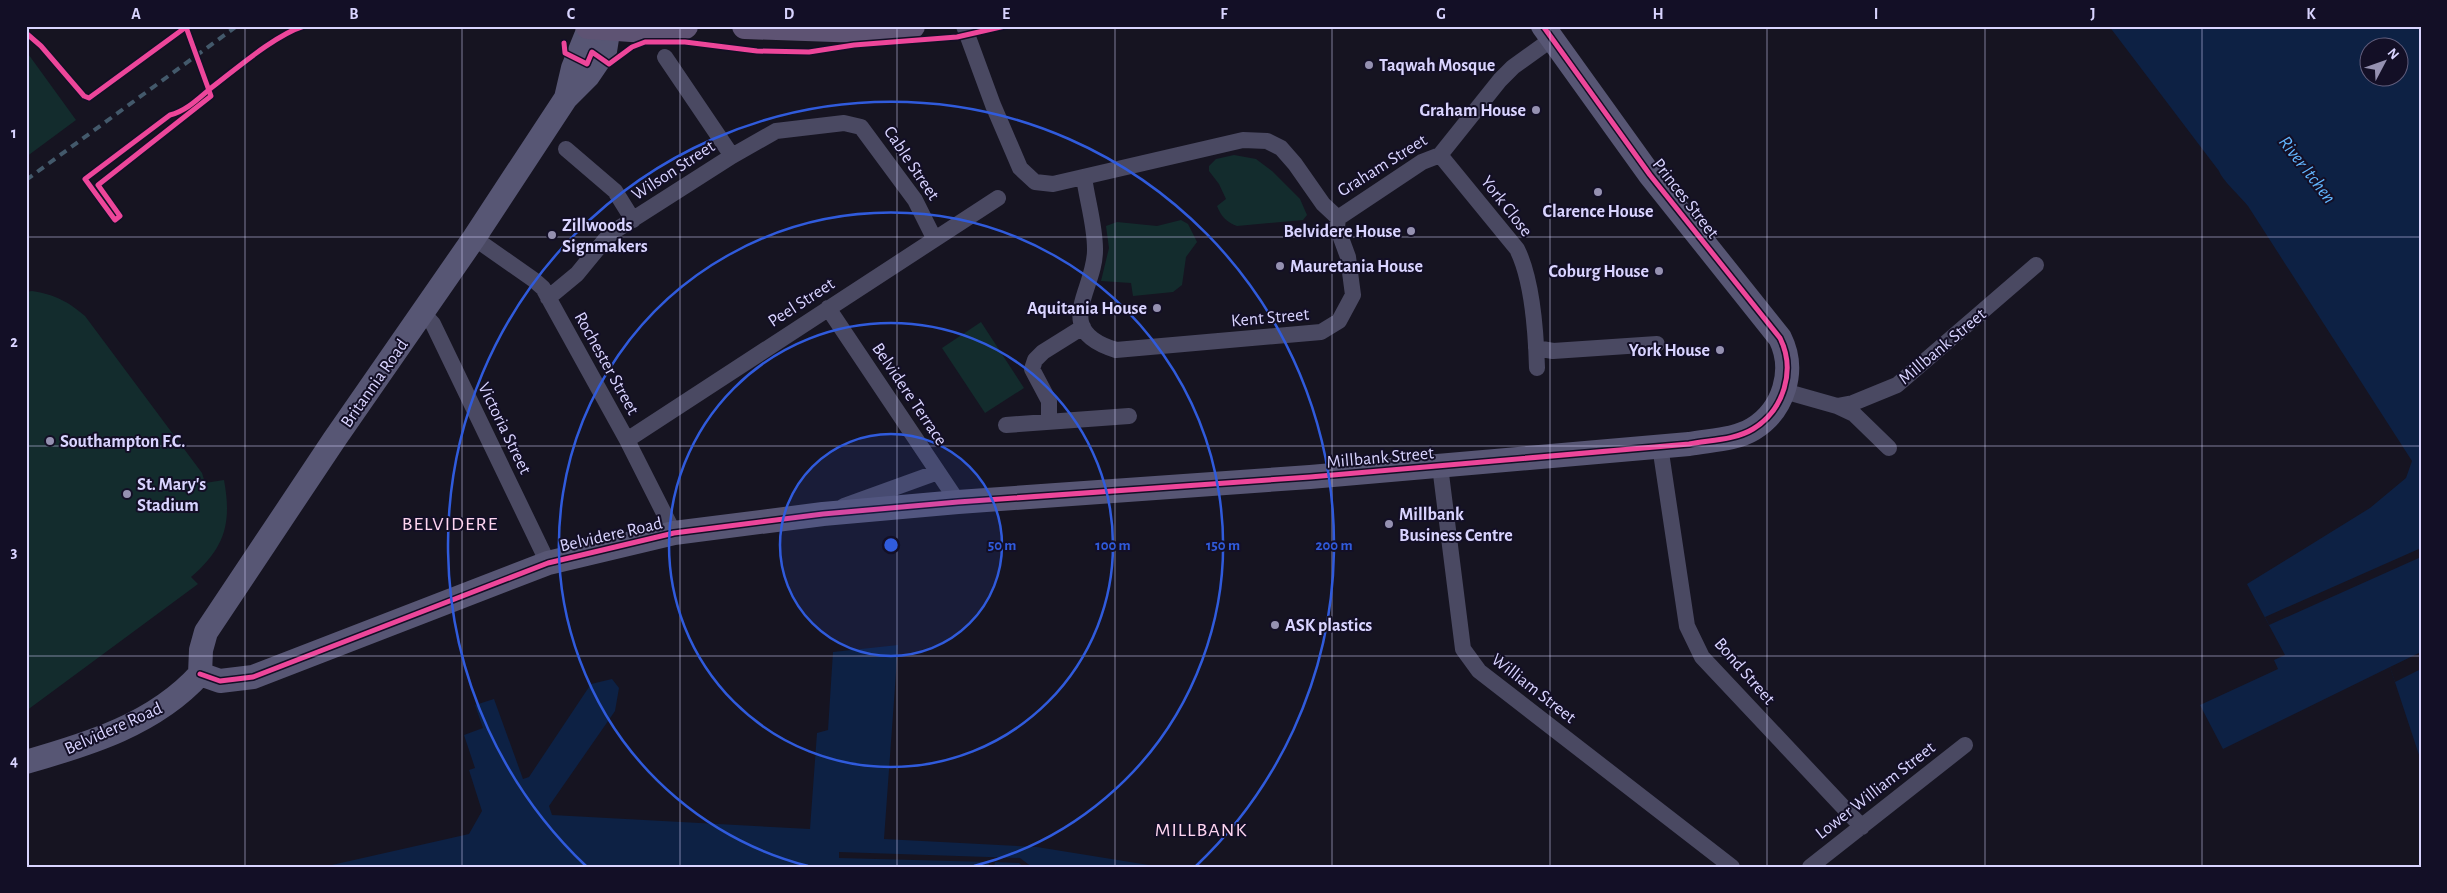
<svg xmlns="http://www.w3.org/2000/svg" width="2447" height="893" font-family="'Alegreya Sans',sans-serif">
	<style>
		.green { fill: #132c2d }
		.water { fill: #0d2144; fill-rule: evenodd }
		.pier { fill: #161421 }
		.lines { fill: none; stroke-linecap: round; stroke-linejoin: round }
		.street { stroke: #4a4962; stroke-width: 16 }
		.secondary { stroke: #575674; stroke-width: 24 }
		.primary { stroke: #5e5373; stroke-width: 26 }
		.rail { stroke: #43596b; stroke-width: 4; stroke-dasharray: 8 6; stroke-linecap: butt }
		.cycleway-casing { stroke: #130f26; stroke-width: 8 }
		.cycleway { stroke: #ed469a; stroke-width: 5 }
		.grid { fill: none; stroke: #d9d4ff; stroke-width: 1; stroke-opacity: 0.55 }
		.ring { fill: none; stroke: #305bdc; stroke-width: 2.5 }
		.poi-dot { fill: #9591b1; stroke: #130f26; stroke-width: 2 }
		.labels { text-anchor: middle; stroke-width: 4; stroke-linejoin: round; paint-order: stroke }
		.poi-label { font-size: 18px; font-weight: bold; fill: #d9d4ff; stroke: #130f26; text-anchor: start }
		.street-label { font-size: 18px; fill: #d9d4ff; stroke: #130f26 }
		.water-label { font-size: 19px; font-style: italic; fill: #62b6ff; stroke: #130f26 }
		.quarter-label { font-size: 20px; letter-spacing: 1px; fill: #ffd6f0; stroke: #130f26 }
		.centre { fill: #305bdc; stroke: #130f26; stroke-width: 2.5 }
		.ring-label { font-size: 15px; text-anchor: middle; font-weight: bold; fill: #305bdc; stroke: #130f26; stroke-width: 4; stroke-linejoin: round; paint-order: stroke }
		.neatline { fill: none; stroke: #d9d4ff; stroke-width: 2 }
		.grid-label { font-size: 16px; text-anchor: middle; font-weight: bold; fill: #d9d4ff }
	</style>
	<rect width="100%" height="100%" fill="#161421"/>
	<path class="green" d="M26,51L76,120L26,157Z
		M1234,155L1256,159L1272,171L1300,199L1307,215L1303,220L1237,226C1226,222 1221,216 1217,206L1226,199L1219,184L1209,171V166L1216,159Z
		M1181,220L1188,224L1197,242L1186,257L1182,285L1173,292L1133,296L1131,283L1101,281L1109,248L1106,226L1117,222L1157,226Z
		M32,291C56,295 67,301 85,316L202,473L205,483L224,480C232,523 225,548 191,577L198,584L26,711V292Z
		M981,322L1024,388L985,413L942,348Z"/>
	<path class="water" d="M2109,26H2421V761L2390,667L2223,749L2200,705L2278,669L2274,660L2285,655L2247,584L2370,508L2406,478L2412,461L2248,206C2241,197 2222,180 2219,171ZM2370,48H2400V78H2370Z
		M898,645L884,839L1037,847L1161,867H323L469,834L482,811L469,770L475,768L464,735L483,728L475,705L494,699L523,779L529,777L591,684L612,679L619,688L615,711L549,806L552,815L810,829L817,733L828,730L833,652Z"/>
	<path class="pier" d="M2421,548V557L2269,625L2265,617Z
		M2421,652V669L2395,682L2390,667Z
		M839,852L1020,858L1032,867H1024L1019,863L995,862L994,867H989V862L839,858Z"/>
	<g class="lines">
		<path class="street" d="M964,26L993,105L1020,168L1035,182L1053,184L1243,140L1267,141L1281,148L1295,164L1323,204L1338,218
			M665,57L732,156
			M566,149L615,191L633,220
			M1440,155L1517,249C1532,279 1536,333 1537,368
			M1084,177C1087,200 1095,225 1095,249C1096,290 1050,330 1116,350L1321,332L1339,321L1353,295L1348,257L1337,227L1338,218
			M1338,218L1422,162L1440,155L1500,80L1513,67L1552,39
			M474,238L534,280L543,288L627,440L674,533
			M548,298L577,274L604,241L613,232L732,156L776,131L844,123L861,127L915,200L934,238
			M828,308L958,502
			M423,313L433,324L548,563
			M1536,348L1553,351L1657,344
			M1784,391L1837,406L1853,403L1897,385L2036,265
			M1837,406L1854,414L1889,448
			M1049,421V401L1032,369L1035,360L1043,352L1083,327
			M1006,425L1129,416
			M627,440L998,198
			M1660,446L1687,626L1702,657L1862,827
			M1440,466L1463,649L1479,671L1732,867
			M844,506L938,472
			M1810,867L1965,745"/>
		<path class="secondary" d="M566,98L573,68L590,26
			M200,674L220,681L253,677L548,563L674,533L823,514L958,502L1310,477L1689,444C1710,440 1735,440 1753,429C1784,410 1796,370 1780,338L1650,175L1543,26
			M200,674L201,650L206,632L334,440L474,238L566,98L588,76L605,51L609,26
			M26,762C89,744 155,724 200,674"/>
		<path class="primary" d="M588,26L646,30L685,26
			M745,26L863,30L912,26"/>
		<path class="rail" d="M26,180L237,26"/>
		<defs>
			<path id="cycleway" d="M26,33L41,46L84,96L89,98L186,27L211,96L98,185L120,216L115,220L85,179L170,115C186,111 198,99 211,88C236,69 275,35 304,26
				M564,43L565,53L587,64L592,52L609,64L632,47L645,42H685L757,51L809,52L854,45L957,37L1005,26
				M200,674L220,681L253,677L548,563L674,533L823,514L958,502L1310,477L1689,444C1710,440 1735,440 1753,429C1784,410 1796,370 1780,338L1650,175L1543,26"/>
		</defs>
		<use href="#cycleway" class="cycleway-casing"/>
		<use href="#cycleway" class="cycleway"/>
	</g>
	<path class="grid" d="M245,26V867M462,26V867M680,26V867M897,26V867M1115,26V867M1332,26V867M1550,26V867M1767,26V867M1985,26V867M2202,26V867M26,237H2421M26,446H2421M26,656H2421"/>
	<circle cx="891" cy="545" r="111" fill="#305bdc" fill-opacity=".12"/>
	<g class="ring">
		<circle cx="891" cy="545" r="111"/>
		<circle cx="891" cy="545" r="222"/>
		<path d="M808 866A332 332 0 1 1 974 866"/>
		<path d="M586 866A443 443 0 1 1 1196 866"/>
	</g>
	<g class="poi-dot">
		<circle cx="1369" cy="65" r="5"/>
		<circle cx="1536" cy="110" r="5"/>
		<circle cx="1598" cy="192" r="5"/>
		<circle cx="1411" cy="231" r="5"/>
		<circle cx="552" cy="235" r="5"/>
		<circle cx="1280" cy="266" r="5"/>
		<circle cx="1659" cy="271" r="5"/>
		<circle cx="1157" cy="308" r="5"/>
		<circle cx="1720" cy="350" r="5"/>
		<circle cx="50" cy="441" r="5"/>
		<circle cx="127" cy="494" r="5"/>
		<circle cx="1389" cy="524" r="5"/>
		<circle cx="1275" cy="625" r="5"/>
	</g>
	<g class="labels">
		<g class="poi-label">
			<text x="1379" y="71">Taqwah Mosque</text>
			<text x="1526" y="116" text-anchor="end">Graham House</text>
			<text x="1598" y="217" text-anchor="middle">Clarence House</text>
			<text x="562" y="231">Zillwoods<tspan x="562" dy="21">Signmakers</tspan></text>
			<text x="1401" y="237" text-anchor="end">Belvidere House</text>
			<text x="1290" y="272">Mauretania House</text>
			<text x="1649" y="277" text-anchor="end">Coburg House</text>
			<text x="1147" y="314" text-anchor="end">Aquitania House</text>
			<text x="1710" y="356" text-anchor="end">York House</text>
			<text x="60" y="447">Southampton F.C.</text>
			<text x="137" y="490">St. Mary's<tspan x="137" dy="21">Stadium</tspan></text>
			<text x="1399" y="520">Millbank<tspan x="1399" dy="21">Business Centre</tspan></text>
			<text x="1285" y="631">ASK plastics</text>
		</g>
		<g class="street-label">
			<text transform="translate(912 163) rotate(56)" y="6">Cable Street</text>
			<text transform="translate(1382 165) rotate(-32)" y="6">Graham Street</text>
			<text transform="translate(673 170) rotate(-33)" y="6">Wilson Street</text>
			<text transform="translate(1686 198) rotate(52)" y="6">Princes Street</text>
			<text transform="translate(1507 206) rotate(52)" y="6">York Close</text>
			<text transform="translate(801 302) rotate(-33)" y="6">Peel Street</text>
			<text transform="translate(1270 317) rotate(-5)" y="6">Kent Street</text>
			<text transform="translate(1942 346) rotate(-40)" y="6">Millbank Street</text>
			<text transform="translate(607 363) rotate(61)" y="6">Rochester Street</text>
			<text transform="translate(374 383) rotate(-55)" y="6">Britannia Road</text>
			<text transform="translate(910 394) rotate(56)" y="6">Belvidere Terrace</text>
			<text transform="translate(505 428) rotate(64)" y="6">Victoria Street</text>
			<text transform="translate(1380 457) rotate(-5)" y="6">Millbank Street</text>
			<text transform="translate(611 534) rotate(-13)" y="6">Belvidere Road</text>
			<text transform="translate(1745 671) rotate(49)" y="6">Bond Street</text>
			<text transform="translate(1534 688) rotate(38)" y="6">William Street</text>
			<text transform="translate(113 728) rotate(-24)" y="6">Belvidere Road</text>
			<text transform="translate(1875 790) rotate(-38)" y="6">Lower William Street</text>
		</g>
		<g class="water-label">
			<text transform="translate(2308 169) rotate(52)" y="7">River Itchen</text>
		</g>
		<g class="quarter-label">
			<text x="450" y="530">BELVIDERE</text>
			<text x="1201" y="836">MILLBANK</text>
		</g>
	</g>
	<circle cx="891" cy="545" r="8" class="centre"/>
	<g class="ring-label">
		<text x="1002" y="550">50 m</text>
		<text x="1113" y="550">100 m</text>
		<text x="1223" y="550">150 m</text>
		<text x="1334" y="550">200 m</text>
	</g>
	<rect width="2447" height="893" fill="none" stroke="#130f26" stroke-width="55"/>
	<g transform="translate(2384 62) rotate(49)"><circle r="24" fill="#130f26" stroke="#625e7d"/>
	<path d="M0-4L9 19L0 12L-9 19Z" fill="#9591b1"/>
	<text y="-8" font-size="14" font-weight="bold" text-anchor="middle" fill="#d9d4ff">N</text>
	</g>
	<rect x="28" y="28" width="2392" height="838" class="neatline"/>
	<g class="grid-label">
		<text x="136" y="19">A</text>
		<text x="354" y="19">B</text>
		<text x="571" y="19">C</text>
		<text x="789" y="19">D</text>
		<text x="1006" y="19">E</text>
		<text x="1224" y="19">F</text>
		<text x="1441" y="19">G</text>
		<text x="1658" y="19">H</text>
		<text x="1876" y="19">I</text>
		<text x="2093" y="19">J</text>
		<text x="2311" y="19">K</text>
		<text x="14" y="138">1</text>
		<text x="14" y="347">2</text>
		<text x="14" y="557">3</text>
		<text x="14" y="766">4</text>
	</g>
</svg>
